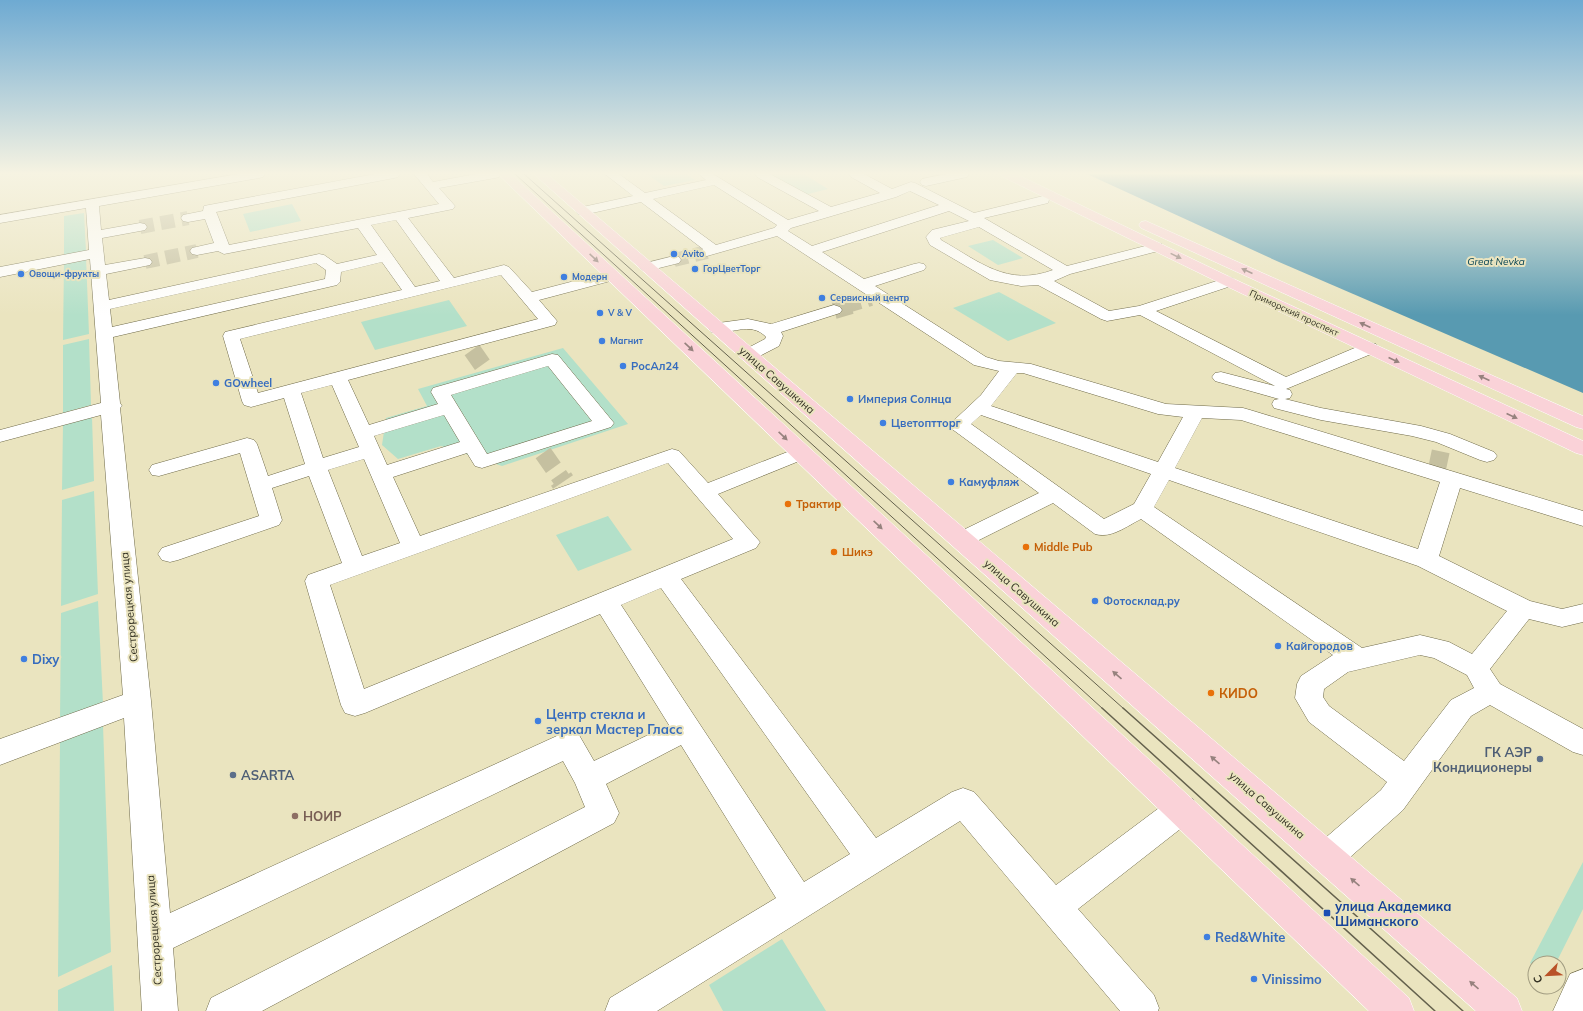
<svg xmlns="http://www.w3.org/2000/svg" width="1583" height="1011" font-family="Mulish,sans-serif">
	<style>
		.green { fill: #b3e0c9 }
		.water { fill: #589ab1 }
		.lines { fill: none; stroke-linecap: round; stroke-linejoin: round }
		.minor-tunnel-far2 { stroke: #c5c0a0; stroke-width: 14; stroke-dasharray: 14 7; stroke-linecap: butt }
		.minor-tunnel-far1 { stroke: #c5c0a0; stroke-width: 18; stroke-dasharray: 18 9; stroke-linecap: butt }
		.minor-tunnel { stroke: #c5c0a0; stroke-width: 24; stroke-dasharray: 24 12; stroke-linecap: butt }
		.minor-casing { stroke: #6f6a49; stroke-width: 1 }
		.major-casing { stroke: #fff; stroke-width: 1 }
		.minor { fill: #fff; fill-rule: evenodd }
		.major { fill: #fad2d8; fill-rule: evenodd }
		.tram-far1 { stroke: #64614d; stroke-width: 1 }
		.tram { stroke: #64614d; stroke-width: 1.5 }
		.oneway { fill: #96827e }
		.shop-dot { fill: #3f7fe0; stroke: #eae4bf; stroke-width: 1.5 }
		.food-dot { fill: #e8710a; stroke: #eae4bf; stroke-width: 1.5 }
		.service-dot { fill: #5c6f8a; stroke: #eae4bf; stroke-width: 1.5 }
		.education-dot { fill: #8d6e63; stroke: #eae4bf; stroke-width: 1.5 }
		.transit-dot { fill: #1a4fb4; stroke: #eae4bf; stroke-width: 1.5 }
		.labels { text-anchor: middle; stroke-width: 4; stroke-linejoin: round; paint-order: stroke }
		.far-shop-label { font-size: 9px; font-weight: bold; fill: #366cbe; stroke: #eae4bf; text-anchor: start }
		.far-street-label { font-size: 9px; fill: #333123; stroke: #eae4bf }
		.far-water-label { font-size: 10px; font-style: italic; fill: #034152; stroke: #eae4bf }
		.shop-label { font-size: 11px; font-weight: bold; fill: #366cbe; stroke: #eae4bf; text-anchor: start }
		.street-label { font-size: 11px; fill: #333123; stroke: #eae4bf }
		.food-label { font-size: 11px; font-weight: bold; fill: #c56008; stroke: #eae4bf; text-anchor: start }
		.near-shop-label { font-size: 13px; font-weight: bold; fill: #366cbe; stroke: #eae4bf; text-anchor: start }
		.near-food-label { font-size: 13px; font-weight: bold; fill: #c56008; stroke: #eae4bf; text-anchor: start }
		.near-service-label { font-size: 13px; font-weight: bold; fill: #4e5e75; stroke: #eae4bf; text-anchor: end }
		.near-education-label { font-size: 13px; font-weight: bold; fill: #785e54; stroke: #eae4bf; text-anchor: start }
		.near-transit-label { font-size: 13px; font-weight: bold; fill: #164399; stroke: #eae4bf; text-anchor: start }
	</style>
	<rect width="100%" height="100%" fill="#eae4bf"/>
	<path class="green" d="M647,174H686L695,180L664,186Z
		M768,174H804L828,189L804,195Z
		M292,204L301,221L250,232L243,214Z
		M84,213L86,251L64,256V216Z
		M993,240L1023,258L998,265L968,246Z
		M86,257L89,334L63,340L64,262Z
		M999,292L1056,323L1008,341L953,308Z
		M449,300L467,326L375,350L361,322Z
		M89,339L91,405L63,413V345Z
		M563,348L628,424L502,466L441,446L398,459L382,445L386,418L427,406L418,389Z
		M92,417L94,481L62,490L63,425Z
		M94,491L98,594L61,606L62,500Z
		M608,516L632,550L578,571L556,535Z
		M98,601L103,704L60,720L61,613Z
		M103,725L111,952L58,977L60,741Z
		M1583,862V909L1556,963H1535V966L1530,963Z
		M782,939L826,1011H723L709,985Z
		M112,965L114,1011H58V990Z"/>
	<path class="water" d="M1087,174H1583V393L1279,262Z"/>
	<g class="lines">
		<path class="minor-tunnel-far2" d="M140,227L188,218
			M674,260L707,252
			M145,262L197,251
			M847,306L871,299"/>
		<path class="minor-tunnel-far1" d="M834,310L851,305
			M472,350L486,370
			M543,453L562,480
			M1437,469L1441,450"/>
		<path class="minor-tunnel" d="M561,479L563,482"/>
		<defs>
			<path id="minor" d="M238,174H265L263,177L259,178L99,206L101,230L140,223L145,224L147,227L145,230L140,231L102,238L105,265L145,258L150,259L152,262L150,265L106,274L109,300L319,254L324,255L337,264L377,255L358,228L224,254L218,251L197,255L192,254L190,251L192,248L214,243L205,219L188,222L183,221L181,218L183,215L203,211L204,206L209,205L375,174H400L398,177L394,178L216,212L217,214L229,245L439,204L414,174H427L433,182L476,174H501L499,177L495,178L439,188L455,206L453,209L408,218L454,278L504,265L509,267L532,292L613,271L618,273L621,276L618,279L539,300L557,321L555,325L348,380L369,425L438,404L431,392L433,388L552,354L558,355L614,423L611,427L482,468L475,466L467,453L393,477L420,536L672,449L679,451L708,483L795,449L802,447L809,449L812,453L809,457L718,494L760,542L756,548L681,579L876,838L952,792L963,788L974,792L1056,885L1171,799L1182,795L1193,799L1197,809L1193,819L1078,909L1154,995L1159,1008L1158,1011H1120L960,821L657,1011H605L610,998L776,898L681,745L606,784L619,813L614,823L262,1011H206L211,998L585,807L575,783L563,761L173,948L178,1011H142L124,718L0,765V739L123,695L101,415L0,442V430L101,403L90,259L0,277V267L89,250L86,208L0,223V215ZM396,220L440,281L415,287L371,225ZM382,262L402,290L225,332L223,336L242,401L244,405L251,407L284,398L305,464L268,476L257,444L254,440L247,438L152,465L149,470L152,475L159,476L240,453L259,516L162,548L158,554L162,560L170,562L178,560L279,525L282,520L272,488L309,476L342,563L308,575L305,581L341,705L345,713L355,716L365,713L600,614L669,725L594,761L579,735L569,732L559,735L170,913L151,701L120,408L122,406L120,403L113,337L337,285L340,282L341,272ZM316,263L326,270L325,279L112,327L110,309ZM501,275L538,319L258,393L240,339ZM548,366L592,421L487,454L451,395ZM332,385L359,447L323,458L301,393ZM444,415L460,442L387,465L374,436ZM364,459L400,543L362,556L328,470ZM668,463L733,539L364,689L330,585ZM661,588L850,854L804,882L621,605Z
				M605,174H619L645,193L706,180L699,174H713L788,220L819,211L757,177L755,174H770L831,207L880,193L851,177L849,174H864L892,189L911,182L915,183L974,213L1043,196L1048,197L1049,200L1048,203L984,218L1067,266L1157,243L1162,244L1164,247L1162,250L1070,274L1054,281L1109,311L1139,306L1229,277L1234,279L1237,282L1234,285L1156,311L1286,377L1364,344L1370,343L1376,344L1379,348L1376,352L1286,389L1290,390L1292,394L1290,398L1285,399L1321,408L1421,426L1450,434L1494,452L1497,456L1494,460L1487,462L1480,460L1436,442L1412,436L1321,420L1274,408L1272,404L1274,400L1279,399L1215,381L1212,377L1215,373L1221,372L1275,386L1140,315L1107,321L1101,319L1038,285L1021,286L990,280L930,245L926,237L932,230L969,221L949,211L822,252L864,279L914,264L919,263L924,264L926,267L924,270L875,286L986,357L999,361L1031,364L1166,404L1243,408L1250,410L1583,511V526L1460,488L1439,556L1530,601L1562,609L1583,604V622L1562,627L1529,619L1490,669L1500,684L1583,729V755L1573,752L1490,705L1471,716L1403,810L1338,868L1327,872L1316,868L1311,857L1316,846L1381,790L1387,782L1309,722L1295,698L1297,684L1301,676L1333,655L1141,519C1127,526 1111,539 1095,534L1053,503L969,545L961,548L953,545L949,540L953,535L1039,493L952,429L949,425L981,395L999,371L974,365L777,236L707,256L702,255L700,252L703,249L641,202L583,215L578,214L576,211L578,208L633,196ZM714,185L777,225L774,228L716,245L653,199ZM910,191L939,205L812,246L788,231L791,228L896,197ZM979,227L1053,270C1007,287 980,262 941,240L940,238ZM1017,373H1023L1158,414L1183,417L1158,462L991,406ZM981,415L1151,474L1134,504L1104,519L971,424ZM1202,418L1241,420L1440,482L1418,549L1175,468ZM1169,480L1418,566L1507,611L1472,654L1449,642L1420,635L1362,648L1154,507ZM1420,655L1434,658L1467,675L1474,688L1451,700L1404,761L1329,706L1323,697L1324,689L1348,672Z
				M946,174H969L967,177L926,186L922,185L920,182L922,179Z
				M674,256L679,257L681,260L679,263L647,271L642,270L640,267L642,264Z
				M834,305L840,307L842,310L840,313L781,332L783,336L779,346L754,359L748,360L742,359L739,355L742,351L765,339L766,337C750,320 730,336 711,332L709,328L711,324L748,319L771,324Z
				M1583,969V1011H1553L1570,974Z"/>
			<path id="major" d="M498,174H511L1409,998L1414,1011H1369Z
				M534,174H547L1517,998L1522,1011H1476Z
				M1001,174H1016L1234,279L1583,441V455L1576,453L1224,285L1003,177Z
				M1146,221L1583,416V429L1576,427L1141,228L1139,225L1141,222Z"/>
		</defs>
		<use href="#minor" class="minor-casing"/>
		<use href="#major" class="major-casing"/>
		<use href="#minor" class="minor"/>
		<use href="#major" class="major"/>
		<path class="tram-far1" d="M515,174L1103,709
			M524,174L1124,709"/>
		<path class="tram" d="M1102,708L1435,1011
			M1123,708L1463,1011"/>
	</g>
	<defs><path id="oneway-solid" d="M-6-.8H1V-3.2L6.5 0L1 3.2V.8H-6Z"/></defs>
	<g class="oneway">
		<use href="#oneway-solid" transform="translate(1176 256) rotate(26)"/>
		<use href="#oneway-solid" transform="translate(594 258) rotate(43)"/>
		<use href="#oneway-solid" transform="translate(1247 271) rotate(-156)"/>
		<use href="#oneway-solid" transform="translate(1365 325) rotate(-156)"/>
		<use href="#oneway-solid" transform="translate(689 347) rotate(43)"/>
		<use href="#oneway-solid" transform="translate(1394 360) rotate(25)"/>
		<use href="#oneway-solid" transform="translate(1484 378) rotate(-156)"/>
		<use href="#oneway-solid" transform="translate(1512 416) rotate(25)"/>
		<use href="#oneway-solid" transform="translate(783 436) rotate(43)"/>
		<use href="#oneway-solid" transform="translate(878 525) rotate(43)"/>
		<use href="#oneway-solid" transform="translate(1117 675) rotate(-139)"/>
		<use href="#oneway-solid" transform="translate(1215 760) rotate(-139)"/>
		<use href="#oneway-solid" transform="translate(1355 882) rotate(-139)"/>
		<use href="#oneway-solid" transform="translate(1474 985) rotate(-139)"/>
	</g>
	<linearGradient id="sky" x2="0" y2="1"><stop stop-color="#6eaad2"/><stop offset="0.55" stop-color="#f6f3e2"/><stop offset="1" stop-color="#f6f3e2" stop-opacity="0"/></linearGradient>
	<rect width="1583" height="315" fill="url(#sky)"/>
	<g class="shop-dot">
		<circle cx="674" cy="254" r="4"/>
		<circle cx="695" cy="269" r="4"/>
		<circle cx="21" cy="274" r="4"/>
		<circle cx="564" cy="277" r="4"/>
		<circle cx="822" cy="298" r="4"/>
		<circle cx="600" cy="313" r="4"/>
		<circle cx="602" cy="341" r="4"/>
		<circle cx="623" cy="366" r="4"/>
		<circle cx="216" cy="383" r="4"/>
		<circle cx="850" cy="399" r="4"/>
		<circle cx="883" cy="423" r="4"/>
		<circle cx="951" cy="482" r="4"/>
		<circle cx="1095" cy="601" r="4"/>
		<circle cx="1278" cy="646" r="4"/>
		<circle cx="24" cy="659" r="4"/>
		<circle cx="538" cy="721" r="4"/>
		<circle cx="1207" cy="937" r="4"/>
		<circle cx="1254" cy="979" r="4"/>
	</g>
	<g class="food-dot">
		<circle cx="788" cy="504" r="4"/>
		<circle cx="1026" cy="547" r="4"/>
		<circle cx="834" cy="552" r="4"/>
		<circle cx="1211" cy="693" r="4"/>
	</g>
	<g class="service-dot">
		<circle cx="1540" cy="759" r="4"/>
		<circle cx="233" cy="775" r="4"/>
	</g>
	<circle class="education-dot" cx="295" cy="816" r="4"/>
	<rect class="transit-dot" x="1323" y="909" width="8" height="8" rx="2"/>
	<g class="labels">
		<g class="far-shop-label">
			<text x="682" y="257">Avito</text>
			<text x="703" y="272">ГорЦветТорг</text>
			<text x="29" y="277">Овощи-фрукты</text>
			<text x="572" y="280">Модерн</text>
			<text x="830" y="301">Сервисный центр</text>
			<text x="608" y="316">V &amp; V</text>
			<text x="610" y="344">Магнит</text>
		</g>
		<g class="far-street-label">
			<text transform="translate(1294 313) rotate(25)" y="3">Приморский проспект</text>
		</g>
		<g class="far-water-label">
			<text x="1496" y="265">Great Nevka</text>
		</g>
		<g class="shop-label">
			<text x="631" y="370">РосАл24</text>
			<text x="224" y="387">GOwheel</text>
			<text x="858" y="403">Империя Солнца</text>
			<text x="891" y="427">Цветоптторг</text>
			<text x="959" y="486">Камуфляж</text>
			<text x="1103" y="605">Фотосклад.ру</text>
			<text x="1286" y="650">Кайгородов</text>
		</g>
		<g class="street-label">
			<text transform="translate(777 380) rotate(41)" y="4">улица Савушкина</text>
			<text transform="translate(1022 593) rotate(41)" y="4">улица Савушкина</text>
			<text transform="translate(129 607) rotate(-95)" y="4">Сестрорецкая улица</text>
			<text transform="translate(1267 805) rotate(41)" y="4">улица Савушкина</text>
			<text transform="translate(154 930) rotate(-94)" y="4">Сестрорецкая улица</text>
		</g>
		<g class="food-label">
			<text x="796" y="508">Трактир</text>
			<text x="1034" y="551">Middle Pub</text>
			<text x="842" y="556">Шикэ</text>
		</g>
		<g class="near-shop-label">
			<text x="32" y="664">Dixy</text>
			<text x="546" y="719">Центр стекла и<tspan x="546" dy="15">зеркал Мастер Гласс</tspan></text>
			<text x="1215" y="942">Red&amp;White</text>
			<text x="1262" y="984">Vinissimo</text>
		</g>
		<g class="near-food-label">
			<text x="1219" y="698">КИDO</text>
		</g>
		<g class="near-service-label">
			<text x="1532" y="757">ГК АЭР<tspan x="1532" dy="15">Кондиционеры</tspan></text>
			<text x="241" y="780" text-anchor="start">ASARTA</text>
		</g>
		<g class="near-education-label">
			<text x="303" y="821">НОИР</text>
		</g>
		<g class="near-transit-label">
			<text x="1335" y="911">улица Академика<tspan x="1335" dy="15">Шиманского</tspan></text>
		</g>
	</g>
	<g transform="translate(1547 975) rotate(246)"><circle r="19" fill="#eae4bf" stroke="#a19c81"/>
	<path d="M0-3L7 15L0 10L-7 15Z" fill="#b95228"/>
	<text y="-6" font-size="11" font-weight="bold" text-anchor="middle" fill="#333123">С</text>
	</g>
</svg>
